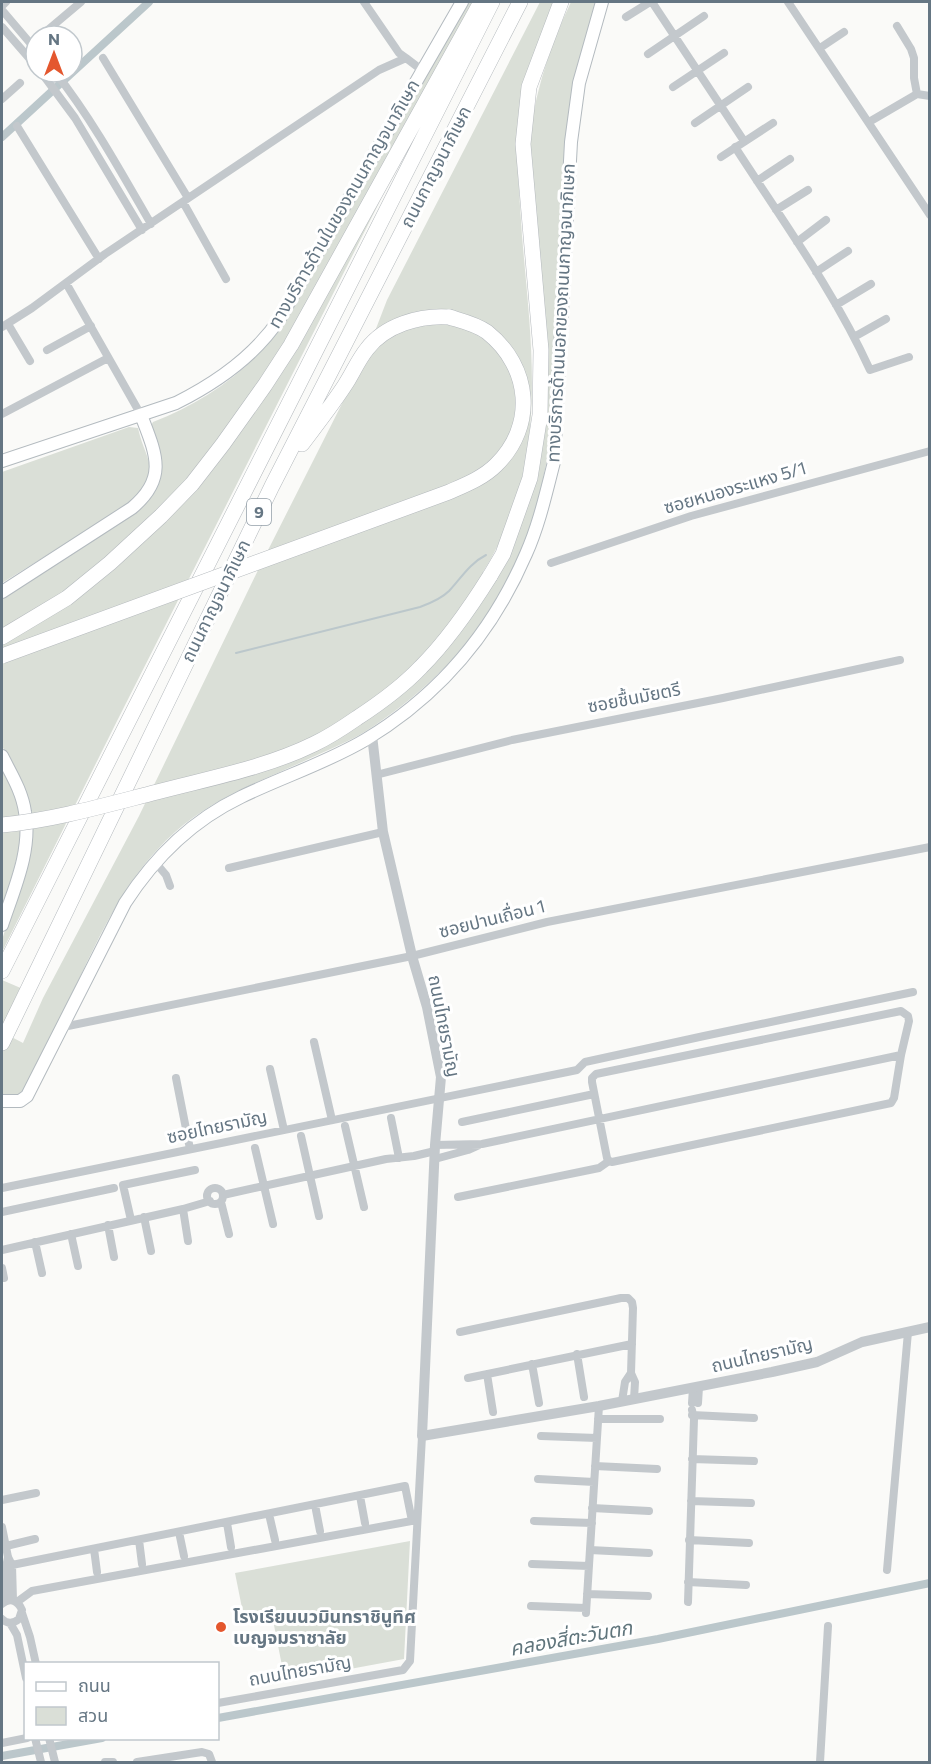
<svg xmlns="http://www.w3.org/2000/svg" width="931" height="1764" font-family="Commissioner,'Noto Sans Thai',sans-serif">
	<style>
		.green { fill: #dadfd7 }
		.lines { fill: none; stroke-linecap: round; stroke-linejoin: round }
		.stream { stroke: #bbc7cb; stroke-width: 2 }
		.canal { stroke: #bbc7cb; stroke-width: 8 }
		.secondary-casing { stroke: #b3babf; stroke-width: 14 }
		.motorway-casing { stroke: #b4b9bd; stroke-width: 16 }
		.minor { stroke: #c3c8cc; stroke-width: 8 }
		.tertiary { stroke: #c3c8cc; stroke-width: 10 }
		.secondary { stroke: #fff; stroke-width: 12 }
		.motorway { stroke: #fff; stroke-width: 15 }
		.motorway-bridge-casing { stroke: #b4b9bd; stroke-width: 16; stroke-linecap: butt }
		.motorway-bridge { stroke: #fff; stroke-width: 15 }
		.poi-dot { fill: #e4572e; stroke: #fff; stroke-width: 2 }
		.labels { text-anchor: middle; stroke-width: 6; stroke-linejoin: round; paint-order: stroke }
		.shield { fill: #fff; stroke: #939fa8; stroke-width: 1.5 }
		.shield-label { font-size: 16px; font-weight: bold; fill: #657683 }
		.street-label { font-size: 18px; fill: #657683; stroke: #fff }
		.poi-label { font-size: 18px; font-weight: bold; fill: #657683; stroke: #fff; text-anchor: start }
		.water-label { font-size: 20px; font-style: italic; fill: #60757c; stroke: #fff }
	</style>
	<rect width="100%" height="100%" fill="#fafaf8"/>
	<path class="green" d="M469,2H477L279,376L381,199L117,721L2,952V940L26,862L30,834L12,764L2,746V597L130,516L153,494L159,482L160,473L150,427L153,422C199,404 242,376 274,336C286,322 295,304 304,289Z
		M540,2H558C550,19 540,37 534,56C526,80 522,106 519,131C516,166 520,201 522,236C532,354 550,465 483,572L495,579L506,559L516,535L538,455L543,413L542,322L527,158C532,103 547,51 571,2H598C571,70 566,143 562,215C559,266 557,317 554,367C552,395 552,425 548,453C540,503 520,564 493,607C461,657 416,699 366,731C350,741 330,749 313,757C266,779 214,797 174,833C130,873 106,922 81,975C63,1013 45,1051 26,1088L21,1094L16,1097L2,1095V980L23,989L2,1032L23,1043L43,998L139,816L260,566L360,368L375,347L407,326L440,320L449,321L454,315C440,309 404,315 390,324C384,327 378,334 372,339L387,300Z
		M129,427L138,428C145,460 161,467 138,499L2,583V472Z
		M2,766C9,780 18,793 20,809C25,843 11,877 2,909Z
		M410,1541L404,1659L285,1681L271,1610L243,1613L235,1573Z"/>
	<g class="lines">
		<path class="stream" d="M236,653L420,607C431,603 441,599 449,591C461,578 470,563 486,555"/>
		<path class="canal" d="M2,137L149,2
			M218,1718L658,1639L930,1583
			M2,1756L102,1738"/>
		<defs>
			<path id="secondary" d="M2,461L176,403C216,383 255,356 280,318L462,2
				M2,592L132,508C168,478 156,454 141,415
				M2,756C11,774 22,791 25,812C32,850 14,889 2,925
				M2,1101H20L27,1096L125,903C154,858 193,820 241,797C282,777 326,763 365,740C440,695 492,633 526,554C539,525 546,493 554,462L571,142L579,83L602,2"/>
			<path id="motorway" d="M302,444C317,424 332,405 345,385C353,373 358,360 367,349C385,325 420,315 449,317
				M490,576L503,554L530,478L540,415L541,350L523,144L529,87L561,2
				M2,637L67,598L110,563L161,516L192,484L223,444L265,385L291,345L481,2
				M2,971L492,2
				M2,1043L272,486L520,2"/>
		</defs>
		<use href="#secondary" class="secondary-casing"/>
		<use href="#motorway" class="motorway-casing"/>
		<path class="minor" d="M364,2L399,53L406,58
			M652,2L744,141
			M788,2L930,215
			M2,6L6,2
			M2,10L36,50
			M626,17L650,2
			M2,27L36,66
			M43,34L81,2
			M820,48L844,32
			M648,54L704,16
			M103,58L188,198
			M41,72L75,118L142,230
			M55,72C92,119 121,172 151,224
			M673,87L724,53
			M917,94L930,96
			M2,99L20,83
			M869,122L917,94L914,78V58L911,49L897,26
			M695,123L748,87
			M17,126L99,259
			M735,147C782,220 834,291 870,370L909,357
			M721,157L773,123
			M757,181L790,159
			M183,202L226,279
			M776,210L808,190
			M797,242L826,220
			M816,272L848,251
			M66,283L141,415
			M836,305L871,284
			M8,324L30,361
			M2,327L32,308L105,254L379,70L406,58L423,71
			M854,337L886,319
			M47,350L91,326
			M2,414L108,358
			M551,563L691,516L930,451
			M376,775L512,740L723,698L900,660
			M155,862L166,875L170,886
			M229,868L383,832
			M901,1011L908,1016L909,1021L901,1055L894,1098L891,1103L612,1162L609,1161L607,1158L592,1082V1078L596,1074Z
			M63,1027L412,956L547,922L930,847
			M314,1042L332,1120
			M270,1069L284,1130
			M176,1078L190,1149
			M391,1118L399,1158
			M462,1122L594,1094
			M345,1126L364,1207
			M301,1136L319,1216
			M435,1145L482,1144L901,1055
			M255,1148L273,1224
			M435,1159L468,1150L479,1145
			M2,1188L577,1070L585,1062L704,1036L913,992
			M207 1196a8 8 0 1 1 16 0a8 8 0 1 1-16 0Z
			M223,1195L386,1159L414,1156L435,1151
			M458,1197L599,1168L609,1161
			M221,1202L229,1234
			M183,1209L188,1241
			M2,1212L114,1188
			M144,1217L151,1251
			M131,1220L123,1185L195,1170
			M108,1225L114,1257
			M71,1234L78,1266
			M35,1242L42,1273
			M2,1250L183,1209L210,1201
			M2,1268L4,1278
			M460,1332L621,1298H628L632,1302L633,1308L631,1373L635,1382L634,1399
			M577,1354L584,1397
			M532,1364L539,1403
			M487,1374L493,1412
			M468,1378L632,1344
			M622,1401L625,1382L631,1373
			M692,1403L693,1388
			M698,1403L699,1387
			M692,1415L754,1418
			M598,1419H660
			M541,1436L597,1438
			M692,1459L754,1461
			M595,1466L657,1469
			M538,1479L594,1482
			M360,1496L365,1523
			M2,1500L36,1493
			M691,1501L751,1503
			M315,1505L320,1531
			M592,1508L649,1511
			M269,1514L275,1540
			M534,1521L592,1523
			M227,1523L231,1547
			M2,1527L8,1557L12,1565L13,1600
			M179,1532L184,1556
			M139,1540L142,1564
			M689,1540L749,1543
			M2,1547L35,1539
			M94,1549L97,1572
			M590,1550L649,1553
			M532,1564L589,1566
			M12,1565L405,1486L411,1516
			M887,1570L908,1332
			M688,1582L746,1585
			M587,1594L648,1596
			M5,1601V1573L8,1557
			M17,1602L32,1591L417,1520
			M688,1602L694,1419L692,1410
			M2,1604C9,1597 18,1600 22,1610L19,1619C13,1624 7,1624 2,1619
			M531,1606L586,1608
			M22,1613L30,1637L36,1664
			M586,1613L599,1406
			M10,1623L17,1635L26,1678
			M218,1703L403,1670L410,1661L422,1436
			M35,1738L41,1762
			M49,1738L55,1762
			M2,1743L27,1738
			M105,1762H113
			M137,1762L202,1752L209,1754L212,1762
			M820,1762L828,1626"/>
		<path class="tertiary" d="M372,735L383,832L412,956L427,1007L441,1077L435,1145L422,1436L599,1406L772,1372L817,1362L862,1342L930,1327"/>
		<use href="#secondary" class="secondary"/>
		<use href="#motorway" class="motorway"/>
		<defs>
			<path id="motorway-bridge" d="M2,656L449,492C465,485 483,478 496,465C536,426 531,367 487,332C476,324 462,321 449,317
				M2,825C54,820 106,805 157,792C210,778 265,768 314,744C329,737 344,727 357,718C380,703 402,687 421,667C448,640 470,608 490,576"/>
		</defs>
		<use href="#motorway-bridge" class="motorway-bridge-casing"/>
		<use href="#motorway-bridge" class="motorway-bridge"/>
	</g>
	<circle class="poi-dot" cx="221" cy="1627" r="6"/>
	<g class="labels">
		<rect class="shield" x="247" y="499" width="24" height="26" rx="4.5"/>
		<g class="shield-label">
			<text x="259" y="518">9</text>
		</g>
		<g class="street-label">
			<text transform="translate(436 167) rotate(-63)" y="6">ถนนกาญจนาภิเษก</text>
			<text transform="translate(344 204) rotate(-60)" y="6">ทางบริการด้านในของถนนกาญจนาภิเษก</text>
			<text transform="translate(561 313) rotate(-87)" y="6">ทางบริการด้านนอกของถนนกาญจนาภิเษก</text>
			<text transform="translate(735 488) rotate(-16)" y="6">ซอยหนองระแหง 5/1</text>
			<text transform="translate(216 601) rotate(-64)" y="6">ถนนกาญจนาภิเษก</text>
			<text transform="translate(634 698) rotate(-11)" y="6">ซอยชื้นมัยตรี</text>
			<text transform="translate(492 919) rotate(-14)" y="6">ซอยปานเถื่อน 1</text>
			<text transform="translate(444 1026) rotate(79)" y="6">ถนนไทยรามัญ</text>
			<text transform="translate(217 1127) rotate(-12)" y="6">ซอยไทยรามัญ</text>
			<text transform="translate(762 1355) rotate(-13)" y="6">ถนนไทยรามัญ</text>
			<text transform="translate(300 1671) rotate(-10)" y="6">ถนนไทยรามัญ</text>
		</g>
		<g class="poi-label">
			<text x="233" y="1623">โรงเรียนนวมินทราชินูทิศ<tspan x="233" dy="21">เบญจมราชาลัย</tspan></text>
		</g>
		<g class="water-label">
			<text transform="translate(571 1638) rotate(-10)" y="7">คลองสี่ตะวันตก</text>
		</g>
	</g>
	<rect width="931" height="1764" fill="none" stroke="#657683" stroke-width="6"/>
	<rect x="24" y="1662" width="195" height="78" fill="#ffffff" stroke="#c1c8cd" stroke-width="1.5"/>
	<rect x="36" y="1682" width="30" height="9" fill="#ffffff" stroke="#c1c8cd" stroke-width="1.5"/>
	<text x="78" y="1692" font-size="18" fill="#657683">ถนน</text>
	<rect x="36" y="1707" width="30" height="18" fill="#dadfd7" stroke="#c1c8cd" stroke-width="1.5"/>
	<text x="78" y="1722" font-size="18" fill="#657683">สวน</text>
	<g transform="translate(54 54)"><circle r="28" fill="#ffffff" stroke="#c1c8cd" stroke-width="1.5"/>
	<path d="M0-4.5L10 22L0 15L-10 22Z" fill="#e4572e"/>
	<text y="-9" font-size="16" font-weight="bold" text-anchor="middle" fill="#657683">N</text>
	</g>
</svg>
